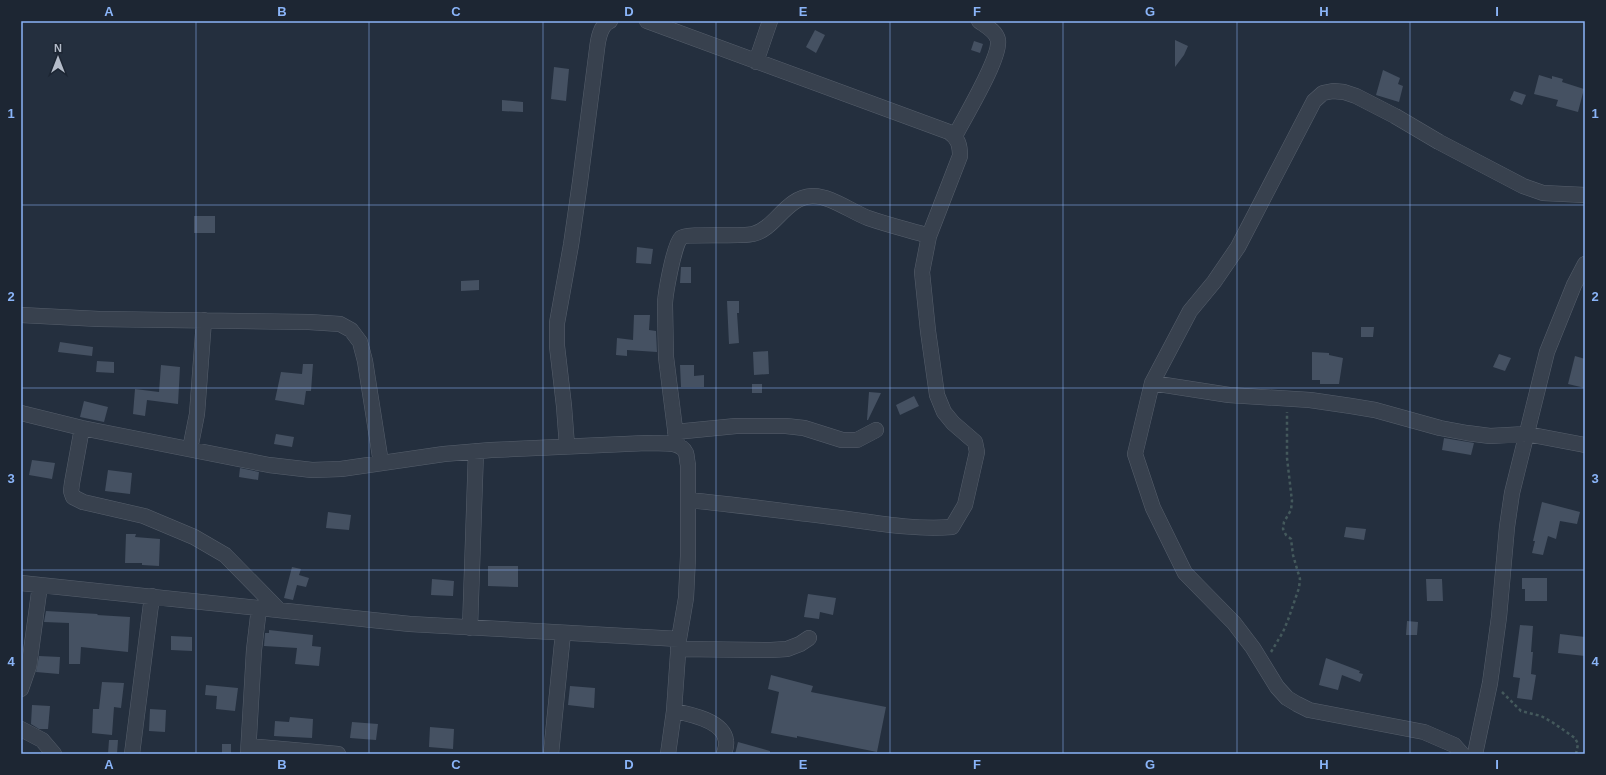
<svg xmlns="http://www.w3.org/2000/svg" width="1606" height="775" font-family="Helvetica,sans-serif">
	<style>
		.building { fill: #455162 }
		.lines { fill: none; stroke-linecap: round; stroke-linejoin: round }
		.street-casing { stroke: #565f6c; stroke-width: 16 }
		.path { stroke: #44595c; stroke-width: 2.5; stroke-dasharray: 3 3; stroke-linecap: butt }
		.street { stroke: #38414e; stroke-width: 15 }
		.grid { fill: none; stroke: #8ab4f8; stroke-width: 1; stroke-opacity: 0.55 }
		.neatline { fill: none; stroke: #8ab4f8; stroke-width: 1.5 }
		.grid-label { font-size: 13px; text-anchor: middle; font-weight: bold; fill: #8ab4f8 }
	</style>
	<rect width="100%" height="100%" fill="#242f3e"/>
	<path class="building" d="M815,30L825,35L816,53L806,47Z
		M1175,40L1188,46L1184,55L1175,67Z
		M974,41L983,44L980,53L971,50Z
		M554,67L569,69L566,101L551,99Z
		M1383,70L1400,78L1398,84L1403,86L1399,102L1376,95Z
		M1539,75L1552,79V76L1563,79L1562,82L1584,89L1578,112L1556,106L1558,100L1534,94Z
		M1514,91L1526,95L1522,105L1510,100Z
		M502,100L523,102V112L502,111Z
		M194,216H215V233H194Z
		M637,247L653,249L651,264L636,263Z
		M681,267H691V283H680Z
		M479,280V290L461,291V281Z
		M727,301H739V313H737L739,343L729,344Z
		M634,315H650L649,330L656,331L657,352L627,350V356L616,355L617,338L633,340Z
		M1361,327H1374L1373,337H1361Z
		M60,342L93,347L92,356L58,352Z
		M768,351L769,374L754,375L753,352Z
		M1312,352L1329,353V355L1343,358L1339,384H1320V380H1312Z
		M1499,354L1511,358L1505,371L1493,367Z
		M1575,356L1585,359V388L1568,384Z
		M97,361L114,362V373L96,372Z
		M303,364H313L311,391H306L304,405L275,400L281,372L302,374Z
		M161,365L180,367L178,404L147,400L145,416L133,414L135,389L159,392Z
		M680,365H694V376L704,375V387H681Z
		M752,384H762V393H752Z
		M869,392L881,393L868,420H867Z
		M914,396L919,406L900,415L896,405Z
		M84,401L108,407L104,422L80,417Z
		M276,434L294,437L292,447L274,444Z
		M1444,438L1474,443L1471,455L1442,450Z
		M32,460L55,463L52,479L29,475Z
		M240,468L259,472L258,480L239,477Z
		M108,470L132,473L130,494L105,491Z
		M1542,502L1580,512L1577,524L1560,521L1556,539L1548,536L1543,555L1532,553L1535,541H1533Z
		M328,512L351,515L349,530L326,528Z
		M1346,527L1366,529L1364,540L1344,537Z
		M126,534H136L135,537L160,539L159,566L142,565V563H125Z
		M488,566H518V587L488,586Z
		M292,567L301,569L299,575L309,578L306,587L297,585L293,600L284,598Z
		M1522,578H1547V601H1525V589H1522Z
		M432,579L454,581L453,596L431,595Z
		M1426,579H1442L1443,601H1427Z
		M808,594L836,598L833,615L820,612L819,619L804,617Z
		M46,611L98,614L97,615L130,617L128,652L81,647L80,664H69V623L44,622Z
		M1407,621L1418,622L1417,635H1406Z
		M1520,625L1533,626L1531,652H1533L1531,674L1536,675L1532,700L1517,698L1520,678L1513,677Z
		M269,630L313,635L312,646L321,647L319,666L295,664L297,648L264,646L265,633H269Z
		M1560,634L1585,637V656L1558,653Z
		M171,636L192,637V651L171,650Z
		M39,656L60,657L59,674L36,672Z
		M1326,658L1360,671L1359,673L1363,674L1360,682L1342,675L1338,690L1319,685Z
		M771,675L813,686L811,692L886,707L877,752L797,736V738L771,733L779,692L768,689Z
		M102,682L124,683L121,708L114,707L112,735L92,733L93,709H99Z
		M206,685L238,688L235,711L216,709L217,696L205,695Z
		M570,686L595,688L594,708L568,705Z
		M32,705L50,706L48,729H39L31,724Z
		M150,709L166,710L165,732L149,731Z
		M290,717L313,719L312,738L274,736L275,721L289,722Z
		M352,722L378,724L376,740L350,738Z
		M430,727L454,729L453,749L429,747Z
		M109,740H118L117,754H108Z
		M738,742L770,751V754H735Z
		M222,744H231V754H222Z"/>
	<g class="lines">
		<defs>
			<path id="street" d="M647,21L949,132C958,138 960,145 960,156L929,236L922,272L928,331L937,395L944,412L953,423L975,442L977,452L965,505L952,527C915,530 877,523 840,518C790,512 739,505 688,500
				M756,62L770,21
				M955,136C964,118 1001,58 998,40C996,31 986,26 979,21
				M21,315L99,319L309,322L340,324L351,330L360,342L365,361L381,463
				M1152,383L1229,395L1310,400L1351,406L1375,410L1440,428L1467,433L1490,436L1527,434L1585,445
				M21,413L82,428L269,465L312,470L341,469L444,454L491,450L647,443C659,444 680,440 686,453C687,456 687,461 688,465V556L686,598L679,639L674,711L668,754
				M82,428L72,483L71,491L73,497L83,502L144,516L194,537L225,555L279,610
				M675,432L736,426H786L804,428L842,440H857L876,430
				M677,445L666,357L665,305C665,295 674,244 681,238C686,233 739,237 753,234C775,229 786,197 812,196C829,195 852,212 868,218C888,225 909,230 929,236
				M567,446L564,406L557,346V323L571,245L580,182L597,49C598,40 600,25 610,21
				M190,449L197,414L204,320
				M21,583L410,624L679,639
				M470,628L476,451
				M678,649L771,650L787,649L800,644L809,638
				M21,689L29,666L40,585
				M674,711C690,714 724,721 726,741C727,746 725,750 724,754
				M21,729L42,740L54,754
				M249,746L338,754
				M132,754L152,596
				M248,754L254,650L259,608
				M551,754L563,633
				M1462,754L1454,745L1424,732L1309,710L1297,704L1287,698L1277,687L1253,648L1234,623L1185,573L1153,508L1135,454L1152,383L1190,311L1214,282L1238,247L1314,101L1323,93L1333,91L1344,92L1356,96L1395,116L1439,142L1523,186L1543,193L1585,195
				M1475,754L1490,683L1499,617L1507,527L1512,493L1547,352L1574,285L1585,264"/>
		</defs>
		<use href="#street" class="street-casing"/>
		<path class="path" d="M1271,652L1283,632L1288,620L1299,588L1300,579L1293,555L1291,539L1286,535L1283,529L1284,522L1291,510L1292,501L1287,458V412
			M1502,692L1521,711L1541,716L1552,722L1575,738L1578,744L1576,754"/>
		<use href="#street" class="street"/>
	</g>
	<path class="grid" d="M196,21V754M369,21V754M543,21V754M716,21V754M890,21V754M1063,21V754M1237,21V754M1410,21V754M21,205H1585M21,388H1585M21,570H1585"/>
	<rect width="1606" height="775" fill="none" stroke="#1d2633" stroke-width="44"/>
	<g transform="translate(58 58)" stroke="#1d2633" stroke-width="3" paint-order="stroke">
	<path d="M0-3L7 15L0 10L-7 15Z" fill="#b4bcc9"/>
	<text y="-6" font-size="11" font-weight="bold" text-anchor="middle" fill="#b4bcc9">N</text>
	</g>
	<rect x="22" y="22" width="1562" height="731" class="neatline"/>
	<g class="grid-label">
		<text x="109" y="16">A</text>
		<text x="282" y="16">B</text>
		<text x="456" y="16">C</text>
		<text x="629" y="16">D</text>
		<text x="803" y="16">E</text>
		<text x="977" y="16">F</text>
		<text x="1150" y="16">G</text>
		<text x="1324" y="16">H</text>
		<text x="1497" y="16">I</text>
		<text x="11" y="118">1</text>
		<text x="1595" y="118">1</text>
		<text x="11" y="301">2</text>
		<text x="1595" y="301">2</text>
		<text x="11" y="483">3</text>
		<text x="1595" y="483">3</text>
		<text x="11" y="666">4</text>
		<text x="1595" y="666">4</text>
		<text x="109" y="769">A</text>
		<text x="282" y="769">B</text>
		<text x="456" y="769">C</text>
		<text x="629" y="769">D</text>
		<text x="803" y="769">E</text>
		<text x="977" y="769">F</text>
		<text x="1150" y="769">G</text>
		<text x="1324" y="769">H</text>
		<text x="1497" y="769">I</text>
	</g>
</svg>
